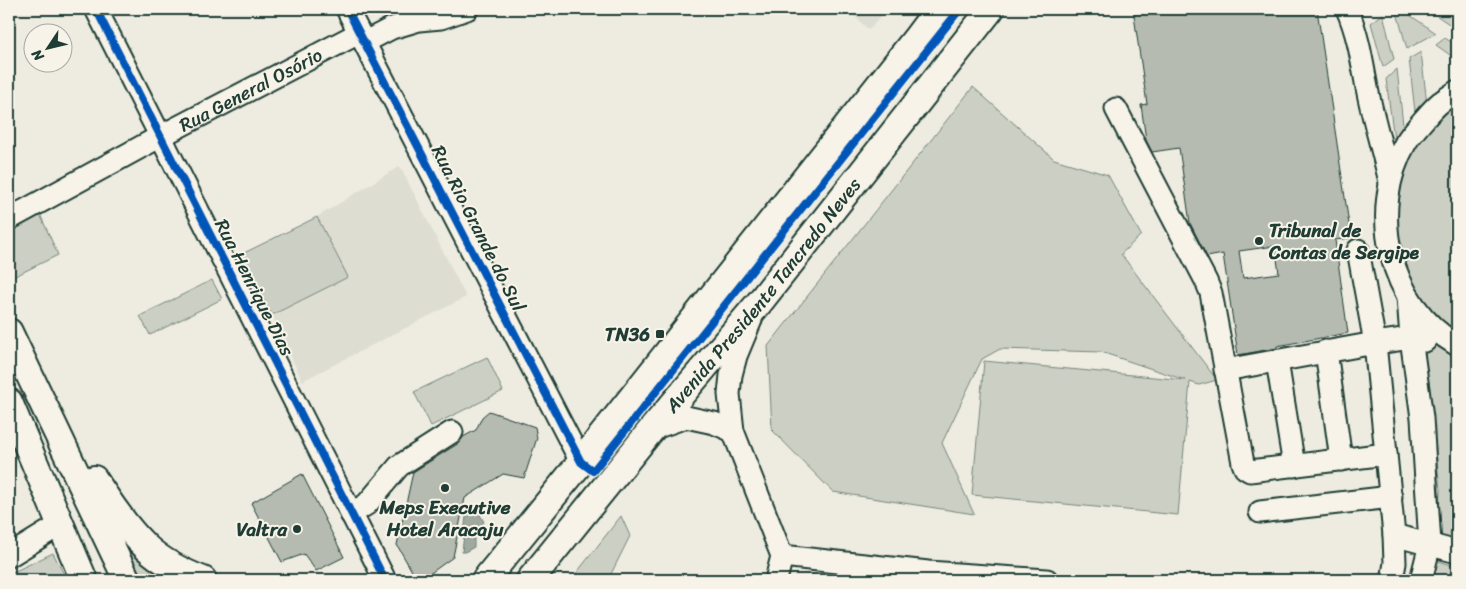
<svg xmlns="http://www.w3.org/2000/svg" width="1466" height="589" font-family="Sriracha,sans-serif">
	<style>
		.built { fill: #ddddd2 }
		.green { fill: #cccfc4; stroke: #76867c }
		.water { fill: #9fa99f; stroke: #6c7e74 }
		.building { fill: #b5bbb0; stroke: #1f3d34; fill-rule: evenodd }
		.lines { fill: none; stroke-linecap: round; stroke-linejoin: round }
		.minor-casing { stroke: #1f3d34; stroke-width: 25 }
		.major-casing { stroke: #1f3d34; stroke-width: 30 }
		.minor { stroke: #f7f3e8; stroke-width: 21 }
		.major { stroke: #f7f3e8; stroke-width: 26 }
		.cycleway-casing { stroke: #f7f3e8; stroke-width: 11 }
		.cycleway { stroke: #0057b8; stroke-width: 8 }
		.poi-dot { fill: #1f3d34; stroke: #f7f3e8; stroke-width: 2 }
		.labels { text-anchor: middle; stroke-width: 4; stroke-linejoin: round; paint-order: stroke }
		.street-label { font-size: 19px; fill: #1f3d34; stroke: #f7f3e8 }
		.poi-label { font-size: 19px; font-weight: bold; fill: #1f3d34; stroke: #f7f3e8; text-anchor: end }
	</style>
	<rect width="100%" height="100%" fill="#eeece1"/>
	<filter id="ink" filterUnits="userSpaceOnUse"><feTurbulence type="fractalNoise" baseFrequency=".02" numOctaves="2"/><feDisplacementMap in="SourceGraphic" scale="10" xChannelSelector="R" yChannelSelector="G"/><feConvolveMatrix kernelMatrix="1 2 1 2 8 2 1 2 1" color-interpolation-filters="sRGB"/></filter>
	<g filter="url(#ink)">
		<path class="built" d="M847,9H887L869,30Z
			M400,166L466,297L302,381L272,315L348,277L317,217Z"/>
		<path class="green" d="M1396,9H1401L1436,33L1407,49Z
			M1427,9H1447L1457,16V24L1452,26Z
			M1383,14L1394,59L1383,67L1371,23Z
			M1445,38L1457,46V60L1436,45Z
			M1421,52L1427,104L1415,112L1409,59Z
			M1397,69L1403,125L1394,139L1386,79Z
			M973,87L1054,159L1108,175L1141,235L1121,254L1217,380L1199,385L1190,382L1178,515L972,495L984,361L1185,380L1101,352L1000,349L982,359L942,443L974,514L833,492L772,430L768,346Z
			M1457,91V345L1395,270L1398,158Z
			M39,212L58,255L9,279V227Z
			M317,217L348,277L272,315L240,255Z
			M212,280L222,299L150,335L140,316Z
			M1420,337L1457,356V545L1438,538L1440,490L1433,421Z
			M487,357L503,391L431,426L414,392Z
			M621,516L630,536L608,580H571Z
			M127,550L161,576L169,580H143Z
			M53,553L67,580H9V574Z
			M1433,559L1457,567V580H1429Z"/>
		<path class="water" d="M477,509L484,522L474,534V547L465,552H462L466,516Z"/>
		<path class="building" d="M1133,9H1317L1351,238L1335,240L1348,333L1277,346V348L1238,355L1223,254L1207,257L1190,223L1179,148L1152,152L1146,140L1141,105L1147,104ZM1275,246L1279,273L1243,278L1239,251Z
			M489,411L535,427L537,438L524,478L503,474L465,498L453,557L421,580H417L397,545L413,472L459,443L463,437L476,430L482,417Z
			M302,474L344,557L316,571L304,554L282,562L251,503Z"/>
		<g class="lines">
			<defs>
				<g id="minor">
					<path d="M96,9L385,580"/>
					<path d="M347,9L581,462"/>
					<path d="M1347,9C1358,34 1362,61 1367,88C1373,119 1383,151 1390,182"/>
					<path d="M365,42L392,28L419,20L441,18L467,9"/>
					<path d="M1457,91C1452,95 1446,98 1441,102C1434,107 1411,134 1406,142C1367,210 1388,305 1457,345"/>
					<path d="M1116,109L1206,281L1211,293L1243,463L1245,468L1250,471L1386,454"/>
					<path id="s1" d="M9,219L161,136L359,33"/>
					<path d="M1358,250L1375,343L1394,535L1395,563L1392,580"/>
					<path d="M1408,297L1411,338L1422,418L1430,544L1421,580"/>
					<path d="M751,320L736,356L731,375L729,394L733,431L782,556L776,580"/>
					<path d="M1326,351L1341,460"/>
					<path d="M1277,361L1294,466"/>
					<path d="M1225,370L1375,343L1411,338L1425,341"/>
					<path d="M652,429L686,417L714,423L733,431"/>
					<path d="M1260,512L1391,497"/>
					<path d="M351,514L367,504L399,466L452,432"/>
					<path d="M1394,535L1457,552"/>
					<path d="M9,556L61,524"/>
					<path d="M782,556L928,572L1047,580"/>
				</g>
				<g id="major">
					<path d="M9,332L127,580"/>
					<path d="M9,402L84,580"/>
					<path d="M94,479C109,502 126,528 146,547C162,562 182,572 203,580"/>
					<path d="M485,580L581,462L917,37L938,9"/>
					<path id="s2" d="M530,580L652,429L759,303L991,9"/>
				</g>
			</defs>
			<use href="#minor" class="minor-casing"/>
			<use href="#major" class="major-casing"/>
			<use href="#minor" class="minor"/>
			<use href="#major" class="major"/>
			<defs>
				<path id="cycleway" d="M96,9L385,580
					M347,9L581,462L593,471L960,9"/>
			</defs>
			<use href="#cycleway" class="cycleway-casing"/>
			<use href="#cycleway" class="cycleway"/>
		</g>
	</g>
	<g class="poi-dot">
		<circle cx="1259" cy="241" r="5"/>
		<rect x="655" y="329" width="10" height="10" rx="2.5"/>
		<circle cx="445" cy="488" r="5"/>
		<circle cx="297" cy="529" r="5"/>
	</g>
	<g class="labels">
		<g class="street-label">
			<text dy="7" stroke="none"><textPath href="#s1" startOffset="274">Rua General Osório</textPath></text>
			<text transform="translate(479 228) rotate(63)" y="7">Rua Rio Grande do Sul</text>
			<text transform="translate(255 287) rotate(63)" y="7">Rua Henrique Dias</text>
			<text dy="7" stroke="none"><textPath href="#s2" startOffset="368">Avenida Presidente Tancredo Neves</textPath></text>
		</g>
		<g class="poi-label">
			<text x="1269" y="237" text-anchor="start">Tribunal de<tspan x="1269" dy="22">Contas de Sergipe</tspan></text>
			<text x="650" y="341">TN36</text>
			<text x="445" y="514" text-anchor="middle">Meps Executive<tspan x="445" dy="22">Hotel Aracaju</tspan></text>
			<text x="287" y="536">Valtra</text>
		</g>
	</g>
	<rect width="1466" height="589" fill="none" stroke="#f7f3e8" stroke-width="30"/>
	<rect x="15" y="15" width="1436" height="559" fill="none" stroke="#1f3d34" stroke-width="2" filter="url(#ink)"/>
	<g transform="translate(48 48) rotate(235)"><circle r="24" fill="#f7f3e8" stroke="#a1aaa0"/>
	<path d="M0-4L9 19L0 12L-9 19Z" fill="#1f3d34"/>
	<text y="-8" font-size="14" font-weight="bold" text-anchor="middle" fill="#1f3d34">N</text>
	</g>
</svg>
